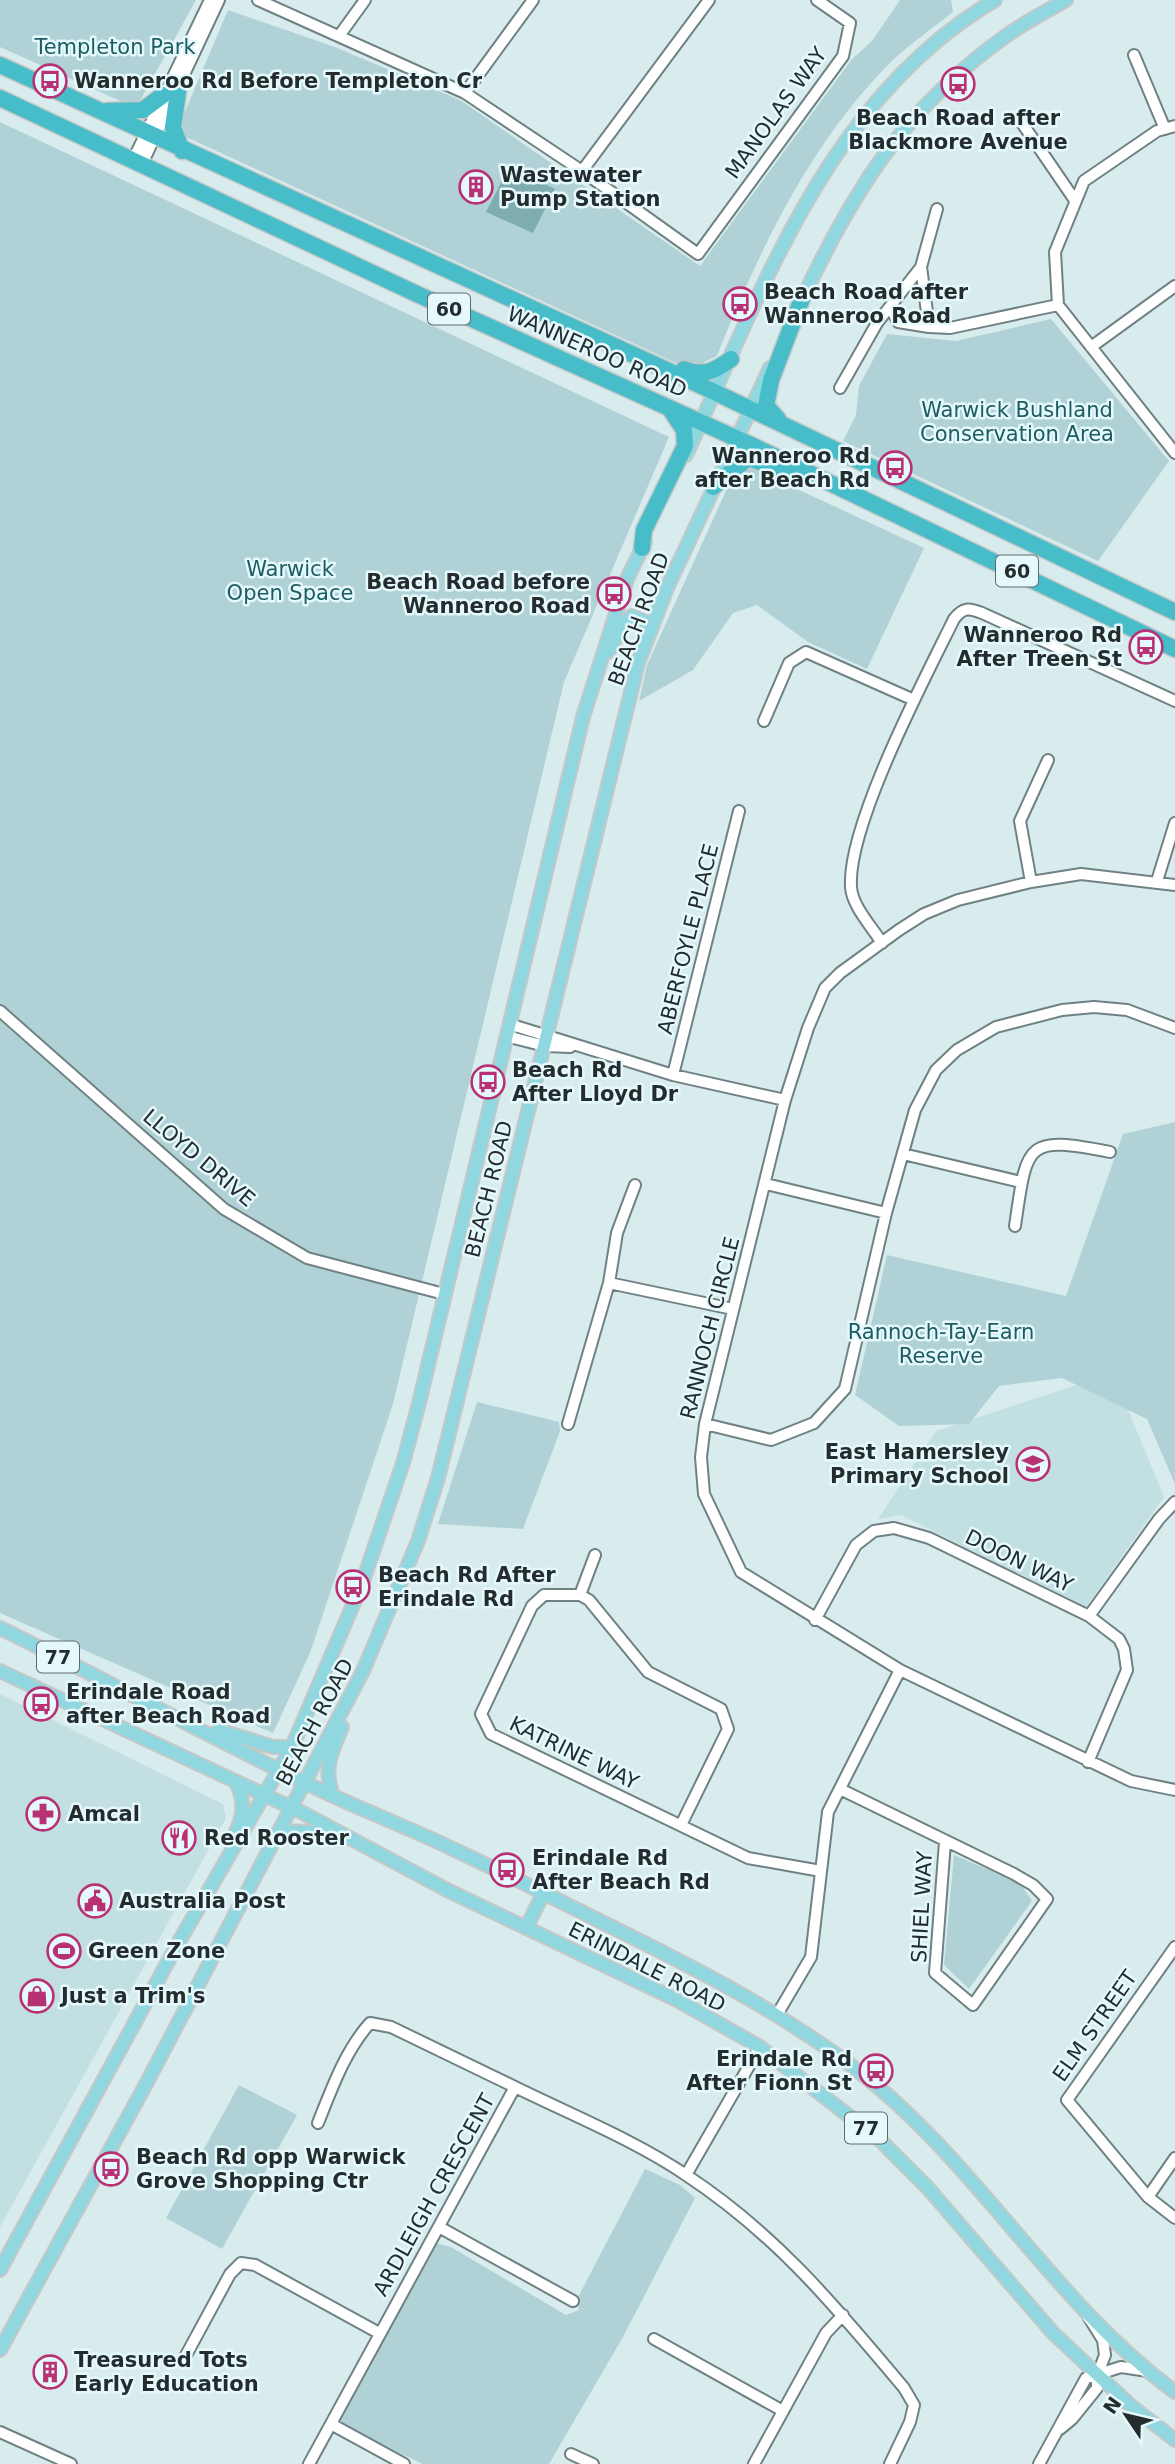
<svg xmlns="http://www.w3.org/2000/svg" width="1175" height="2464" font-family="'DejaVu Sans',sans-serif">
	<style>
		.built { fill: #c2dfe2 }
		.green { fill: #b0d2d6 }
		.water { fill: #7eacb1 }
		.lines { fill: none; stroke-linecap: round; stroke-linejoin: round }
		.minor-casing { stroke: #6f8183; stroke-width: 14 }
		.major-casing { stroke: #c6c8c8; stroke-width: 16 }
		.highway-casing { stroke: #c6c8c8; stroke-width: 19 }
		.minor { stroke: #fff; stroke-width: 10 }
		.major { stroke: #91d7df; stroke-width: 12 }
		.highway { stroke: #47bdc9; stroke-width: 16 }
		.labels { text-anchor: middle; stroke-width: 5; stroke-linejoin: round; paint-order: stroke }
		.shield { fill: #e5f9fc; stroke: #5e6a6b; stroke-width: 2 }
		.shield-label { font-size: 19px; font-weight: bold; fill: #242c2d }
		.park-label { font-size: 21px; fill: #1c5c62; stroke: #e5f9fc }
		.poi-label { font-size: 21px; font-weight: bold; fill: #242c2d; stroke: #e5f9fc; text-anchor: start }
		.street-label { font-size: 21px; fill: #242c2d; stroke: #e5f9fc }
	</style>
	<rect width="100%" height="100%" fill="#d8ecee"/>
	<path class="built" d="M1113,1373L1164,1497L1086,1607L901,1515L878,1519L936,1431Z
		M0,1694L223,1804L226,1818L0,2227Z"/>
	<path class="green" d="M0,0H196L136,108L0,47Z
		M900,0H951L953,12C933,28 910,44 891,62C811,141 757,254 717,356L689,369L186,137L181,121L228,10L335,47L460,100L700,266L852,59L872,41Z
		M0,122L669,437L564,682L393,1404L310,1653L273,1733L0,1613Z
		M1051,319L1169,461L1098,561L843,441L856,415L859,386L887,334L956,341Z
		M739,462L924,548L867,669L808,642L757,605L733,613L693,670L639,701L647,665Z
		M1175,1122V1484L1147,1419L1062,1378L999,1386L969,1424L899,1426L855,1395L887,1255L1066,1296L1123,1134Z
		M477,1402L559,1422L560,1431L523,1529L438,1524Z
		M954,1855L1020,1883L1032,1901L969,1989L944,1965Z
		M239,2085L297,2115L222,2249L166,2218Z
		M645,2169L680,2185L695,2198L623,2337L549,2464H423L334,2422L431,2242L451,2247L566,2315L579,2310L577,2299Z"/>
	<path class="water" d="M509,167L555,189L533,233L486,212Z"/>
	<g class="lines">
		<defs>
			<path id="minor" d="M258,0L465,93L582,171L698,254L843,56L850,23L817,0
				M339,36L365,0
				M1134,55L1165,129
				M465,93L533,0
				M1022,123L1074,199
				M1175,126L1157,131L1084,181L1055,252L1058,305L1175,453
				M133,160L210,0
				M142,164L219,0
				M582,171L709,0
				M937,209L921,267L929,327L950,328L1058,305
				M890,307L898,322L929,327
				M1091,347L1175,286
				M840,388L877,323L921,267
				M764,721L789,663L806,652L914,700
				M1157,881L1175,823
				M1031,882L1020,821L1048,760
				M1175,885L1081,874L1031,882L958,900L924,914L899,930L840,973L825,988L808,1028L785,1100L705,1424L701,1457L704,1494L741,1572L900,1670L1131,1781L1175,1790
				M882,943C872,927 852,906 851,887C847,826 925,678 954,619C963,607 969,608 982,613L1175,701
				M0,1011L224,1209L307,1258L444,1294
				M509,1024L673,1075L785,1100
				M506,1036L545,1046L570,1047
				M673,1075L739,811
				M903,1154L1021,1182
				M766,1184L886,1213
				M1015,1226C1027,1143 1025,1135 1110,1152
				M609,1283L733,1309
				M568,1424L609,1283L617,1233L635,1185
				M705,1424L771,1440L814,1423L845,1389L886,1213L915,1110L936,1070L957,1050L996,1027L1062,1010L1094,1007L1127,1010L1175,1028
				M580,1595L595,1555
				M1089,1616L1159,1519L1175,1502
				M815,1620L856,1545L874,1531L894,1528L929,1538L1089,1616L1119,1639L1124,1649L1127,1670L1088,1762
				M840,1789L1014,1874L1033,1885L1047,1899L973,2005L935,1973L945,1842
				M681,1825L728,1729L721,1709L648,1672L589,1600L580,1595H544L532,1606L481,1714L491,1734L748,1858L821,1871
				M1175,1947L1067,2100L1148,2197L1175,2218
				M778,2013L811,1957L828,1812L900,1670
				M318,2123C332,2088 345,2051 370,2023L391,2027L515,2087
				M686,2175L760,2047
				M1148,2197L1175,2158
				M439,2227L573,2301
				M654,2339L783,2411
				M184,2359L230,2274L241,2263L255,2265L379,2333
				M331,2424L404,2464
				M1060,2429L1072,2419L1097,2388V2376L1105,2355L1103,2340L1088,2316
				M0,2432L71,2464
				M571,2454L593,2464
				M309,2464L515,2087C572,2115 634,2140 686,2175C776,2234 836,2307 904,2388L914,2405L910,2422L890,2464
				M754,2464L826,2333L843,2315
				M1039,2464L1086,2378L1121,2367L1148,2371"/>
			<path id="major" d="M800,304C853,190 905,107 1010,33C1028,21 1047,11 1066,0
				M686,455C763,289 828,98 995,0
				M608,652L623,625L632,616L653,625
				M0,1628C111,1682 219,1743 331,1795C372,1814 414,1830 455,1850C517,1879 579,1911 640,1941C714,1978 783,2015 849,2064C974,2156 1050,2300 1175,2392
				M0,1671L301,1812L449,1891L677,2000L760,2047L880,2140L927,2187L1053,2333L1131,2406L1175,2440
				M218,1730L273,1747H292
				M333,1796C323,1769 331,1753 342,1727
				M279,1831L313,1832L342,1840
				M235,1834C244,1816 245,1800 236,1782
				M526,1928L543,1894
				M0,2270L177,1945L292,1747L362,1584L403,1463L419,1403L583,717L627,579L645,542
				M0,2350L145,2086L363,1671L418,1541L438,1478L638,663L667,588L770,368"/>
			<path id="highway" d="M0,65L706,388L1175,612
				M179,85L173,127L182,151
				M0,98L419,295L749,444L1175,649
				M106,111L143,110L163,95
				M684,369C703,377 715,371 731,359
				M778,419L766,406L771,380L803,296
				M713,487L748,458L785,471
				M642,548L644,530L685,446L684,430L670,409"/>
		</defs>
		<use href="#minor" class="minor-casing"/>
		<use href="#major" class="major-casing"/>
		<use href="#highway" class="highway-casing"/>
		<use href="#minor" class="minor"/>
		<use href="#major" class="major"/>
		<use href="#highway" class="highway"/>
	</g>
	<defs>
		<symbol id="bus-ring" viewBox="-11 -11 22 22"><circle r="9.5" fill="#e5f9fc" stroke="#b83174" stroke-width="1.5"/><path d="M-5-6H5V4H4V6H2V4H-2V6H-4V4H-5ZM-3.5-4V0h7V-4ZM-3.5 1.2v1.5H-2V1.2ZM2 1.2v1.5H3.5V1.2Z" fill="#b83174"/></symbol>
		<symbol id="building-ring" viewBox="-11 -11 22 22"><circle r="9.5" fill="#e5f9fc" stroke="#b83174" stroke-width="1.5"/><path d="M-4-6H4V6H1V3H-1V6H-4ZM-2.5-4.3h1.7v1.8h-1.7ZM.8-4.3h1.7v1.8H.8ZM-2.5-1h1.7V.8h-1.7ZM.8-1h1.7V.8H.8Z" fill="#b83174"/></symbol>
		<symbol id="school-ring" viewBox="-11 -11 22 22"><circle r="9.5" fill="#e5f9fc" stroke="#b83174" stroke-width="1.5"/><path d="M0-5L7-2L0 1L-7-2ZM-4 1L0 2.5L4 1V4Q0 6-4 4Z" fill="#b83174"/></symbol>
		<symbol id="pharmacy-ring" viewBox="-11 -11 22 22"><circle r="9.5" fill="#e5f9fc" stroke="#b83174" stroke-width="1.5"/><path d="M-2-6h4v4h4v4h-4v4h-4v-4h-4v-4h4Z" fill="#b83174"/></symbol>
		<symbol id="restaurant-ring" viewBox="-11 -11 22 22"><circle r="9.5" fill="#e5f9fc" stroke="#b83174" stroke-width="1.5"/><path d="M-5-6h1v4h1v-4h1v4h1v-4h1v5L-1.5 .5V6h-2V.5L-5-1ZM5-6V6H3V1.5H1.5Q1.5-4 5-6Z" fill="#b83174"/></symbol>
		<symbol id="civic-ring" viewBox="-11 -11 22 22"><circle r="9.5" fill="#e5f9fc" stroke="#b83174" stroke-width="1.5"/><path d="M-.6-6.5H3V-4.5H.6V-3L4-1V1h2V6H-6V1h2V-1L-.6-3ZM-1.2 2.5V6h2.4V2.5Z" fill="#b83174"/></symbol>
		<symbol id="stadium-ring" viewBox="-11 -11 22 22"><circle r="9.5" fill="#e5f9fc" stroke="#b83174" stroke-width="1.5"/><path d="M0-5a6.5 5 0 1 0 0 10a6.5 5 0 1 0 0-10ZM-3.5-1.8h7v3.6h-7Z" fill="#b83174"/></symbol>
		<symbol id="shop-ring" viewBox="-11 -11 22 22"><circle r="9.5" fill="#e5f9fc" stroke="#b83174" stroke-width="1.5"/><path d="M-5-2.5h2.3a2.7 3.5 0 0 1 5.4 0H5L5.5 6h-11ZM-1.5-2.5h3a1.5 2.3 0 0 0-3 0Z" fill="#b83174"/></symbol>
	</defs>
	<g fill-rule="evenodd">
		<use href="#bus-ring" x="31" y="62" width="38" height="38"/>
		<use href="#bus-ring" x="939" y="65" width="38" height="38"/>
		<use href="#building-ring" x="457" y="168" width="38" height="38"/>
		<use href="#bus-ring" x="721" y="285" width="38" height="38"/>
		<use href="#bus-ring" x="876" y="449" width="38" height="38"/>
		<use href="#bus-ring" x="595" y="575" width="38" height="38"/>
		<use href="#bus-ring" x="1127" y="628" width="38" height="38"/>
		<use href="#bus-ring" x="469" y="1063" width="38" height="38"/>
		<use href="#school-ring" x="1014" y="1445" width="38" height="38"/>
		<use href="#bus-ring" x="334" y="1568" width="38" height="38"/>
		<use href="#bus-ring" x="22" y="1685" width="38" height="38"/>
		<use href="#pharmacy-ring" x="24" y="1795" width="38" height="38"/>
		<use href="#restaurant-ring" x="160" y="1819" width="38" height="38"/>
		<use href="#bus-ring" x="488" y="1851" width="38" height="38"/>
		<use href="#civic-ring" x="76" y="1882" width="38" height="38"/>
		<use href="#stadium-ring" x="45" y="1932" width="38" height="38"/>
		<use href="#shop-ring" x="18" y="1977" width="38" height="38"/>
		<use href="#bus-ring" x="857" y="2052" width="38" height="38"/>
		<use href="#bus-ring" x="92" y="2150" width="38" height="38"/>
		<use href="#building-ring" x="31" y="2353" width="38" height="38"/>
	</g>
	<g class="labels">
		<g class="shield">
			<rect x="428" y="293.5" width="42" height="31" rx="5"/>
			<rect x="996" y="555.5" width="42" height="31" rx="5"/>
			<rect x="37" y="1641.5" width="42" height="31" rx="5"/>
			<rect x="845" y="2112.5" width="42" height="31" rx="5"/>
		</g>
		<g class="shield-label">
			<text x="449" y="316">60</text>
			<text x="1017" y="578">60</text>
			<text x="58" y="1664">77</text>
			<text x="866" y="2135">77</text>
		</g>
		<g class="park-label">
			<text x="115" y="54">Templeton Park</text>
			<text x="1017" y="417">Warwick Bushland<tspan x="1017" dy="24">Conservation Area</tspan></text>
			<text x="290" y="576">Warwick<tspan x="290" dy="24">Open Space</tspan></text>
			<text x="941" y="1339">Rannoch-Tay-Earn<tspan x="941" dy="24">Reserve</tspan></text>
		</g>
		<g class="poi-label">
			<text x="74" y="88">Wanneroo Rd Before Templeton Cr</text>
			<text x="958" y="125" text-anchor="middle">Beach Road after<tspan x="958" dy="24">Blackmore Avenue</tspan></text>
			<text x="500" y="182">Wastewater<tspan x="500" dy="24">Pump Station</tspan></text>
			<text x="764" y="299">Beach Road after<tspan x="764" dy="24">Wanneroo Road</tspan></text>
			<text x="870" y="463" text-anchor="end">Wanneroo Rd<tspan x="870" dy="24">after Beach Rd</tspan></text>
			<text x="590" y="589" text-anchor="end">Beach Road before<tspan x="590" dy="24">Wanneroo Road</tspan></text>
			<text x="1122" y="642" text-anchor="end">Wanneroo Rd<tspan x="1122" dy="24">After Treen St</tspan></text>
			<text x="512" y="1077">Beach Rd<tspan x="512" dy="24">After Lloyd Dr</tspan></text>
			<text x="1009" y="1459" text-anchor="end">East Hamersley<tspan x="1009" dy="24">Primary School</tspan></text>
			<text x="378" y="1582">Beach Rd After<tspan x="378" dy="24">Erindale Rd</tspan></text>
			<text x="66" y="1699">Erindale Road<tspan x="66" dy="24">after Beach Road</tspan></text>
			<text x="68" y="1821">Amcal</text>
			<text x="204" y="1845">Red Rooster</text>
			<text x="532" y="1865">Erindale Rd<tspan x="532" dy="24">After Beach Rd</tspan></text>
			<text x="119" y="1908">Australia Post</text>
			<text x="88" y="1958">Green Zone</text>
			<text x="61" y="2003">Just a Trim's</text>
			<text x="852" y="2066" text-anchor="end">Erindale Rd<tspan x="852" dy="24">After Fionn St</tspan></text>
			<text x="136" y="2164">Beach Rd opp Warwick<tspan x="136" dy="24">Grove Shopping Ctr</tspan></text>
			<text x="74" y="2367">Treasured Tots<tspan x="74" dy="24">Early Education</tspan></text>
		</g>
		<g class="street-label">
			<text transform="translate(776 113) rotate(-54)" y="7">MANOLAS WAY</text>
			<text transform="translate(597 352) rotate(24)" y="7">WANNEROO ROAD</text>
			<text transform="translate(639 619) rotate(-70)" y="7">BEACH ROAD</text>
			<text transform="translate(688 939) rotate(-76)" y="7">ABERFOYLE PLACE</text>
			<text transform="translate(199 1158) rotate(40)" y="7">LLOYD DRIVE</text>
			<text transform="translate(489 1189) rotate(-76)" y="7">BEACH ROAD</text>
			<text transform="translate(710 1328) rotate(-76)" y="7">RANNOCH CIRCLE</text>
			<text transform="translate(1019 1561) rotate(26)" y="7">DOON WAY</text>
			<text transform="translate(315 1722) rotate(-62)" y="7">BEACH ROAD</text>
			<text transform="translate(574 1753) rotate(26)" y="7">KATRINE WAY</text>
			<text transform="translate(922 1907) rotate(-87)" y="7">SHIEL WAY</text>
			<text transform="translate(647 1967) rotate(27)" y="7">ERINDALE ROAD</text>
			<text transform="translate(1095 2026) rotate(-55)" y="7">ELM STREET</text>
			<text transform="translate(434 2195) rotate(-61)" y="7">ARDLEIGH CRESCENT</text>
		</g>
	</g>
	<g transform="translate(1126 2415) rotate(305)" stroke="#e5f9fc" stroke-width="5" paint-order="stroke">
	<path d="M0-5L12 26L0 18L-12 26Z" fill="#242c2d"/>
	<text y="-10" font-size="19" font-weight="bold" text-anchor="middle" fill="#242c2d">N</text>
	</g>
</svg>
